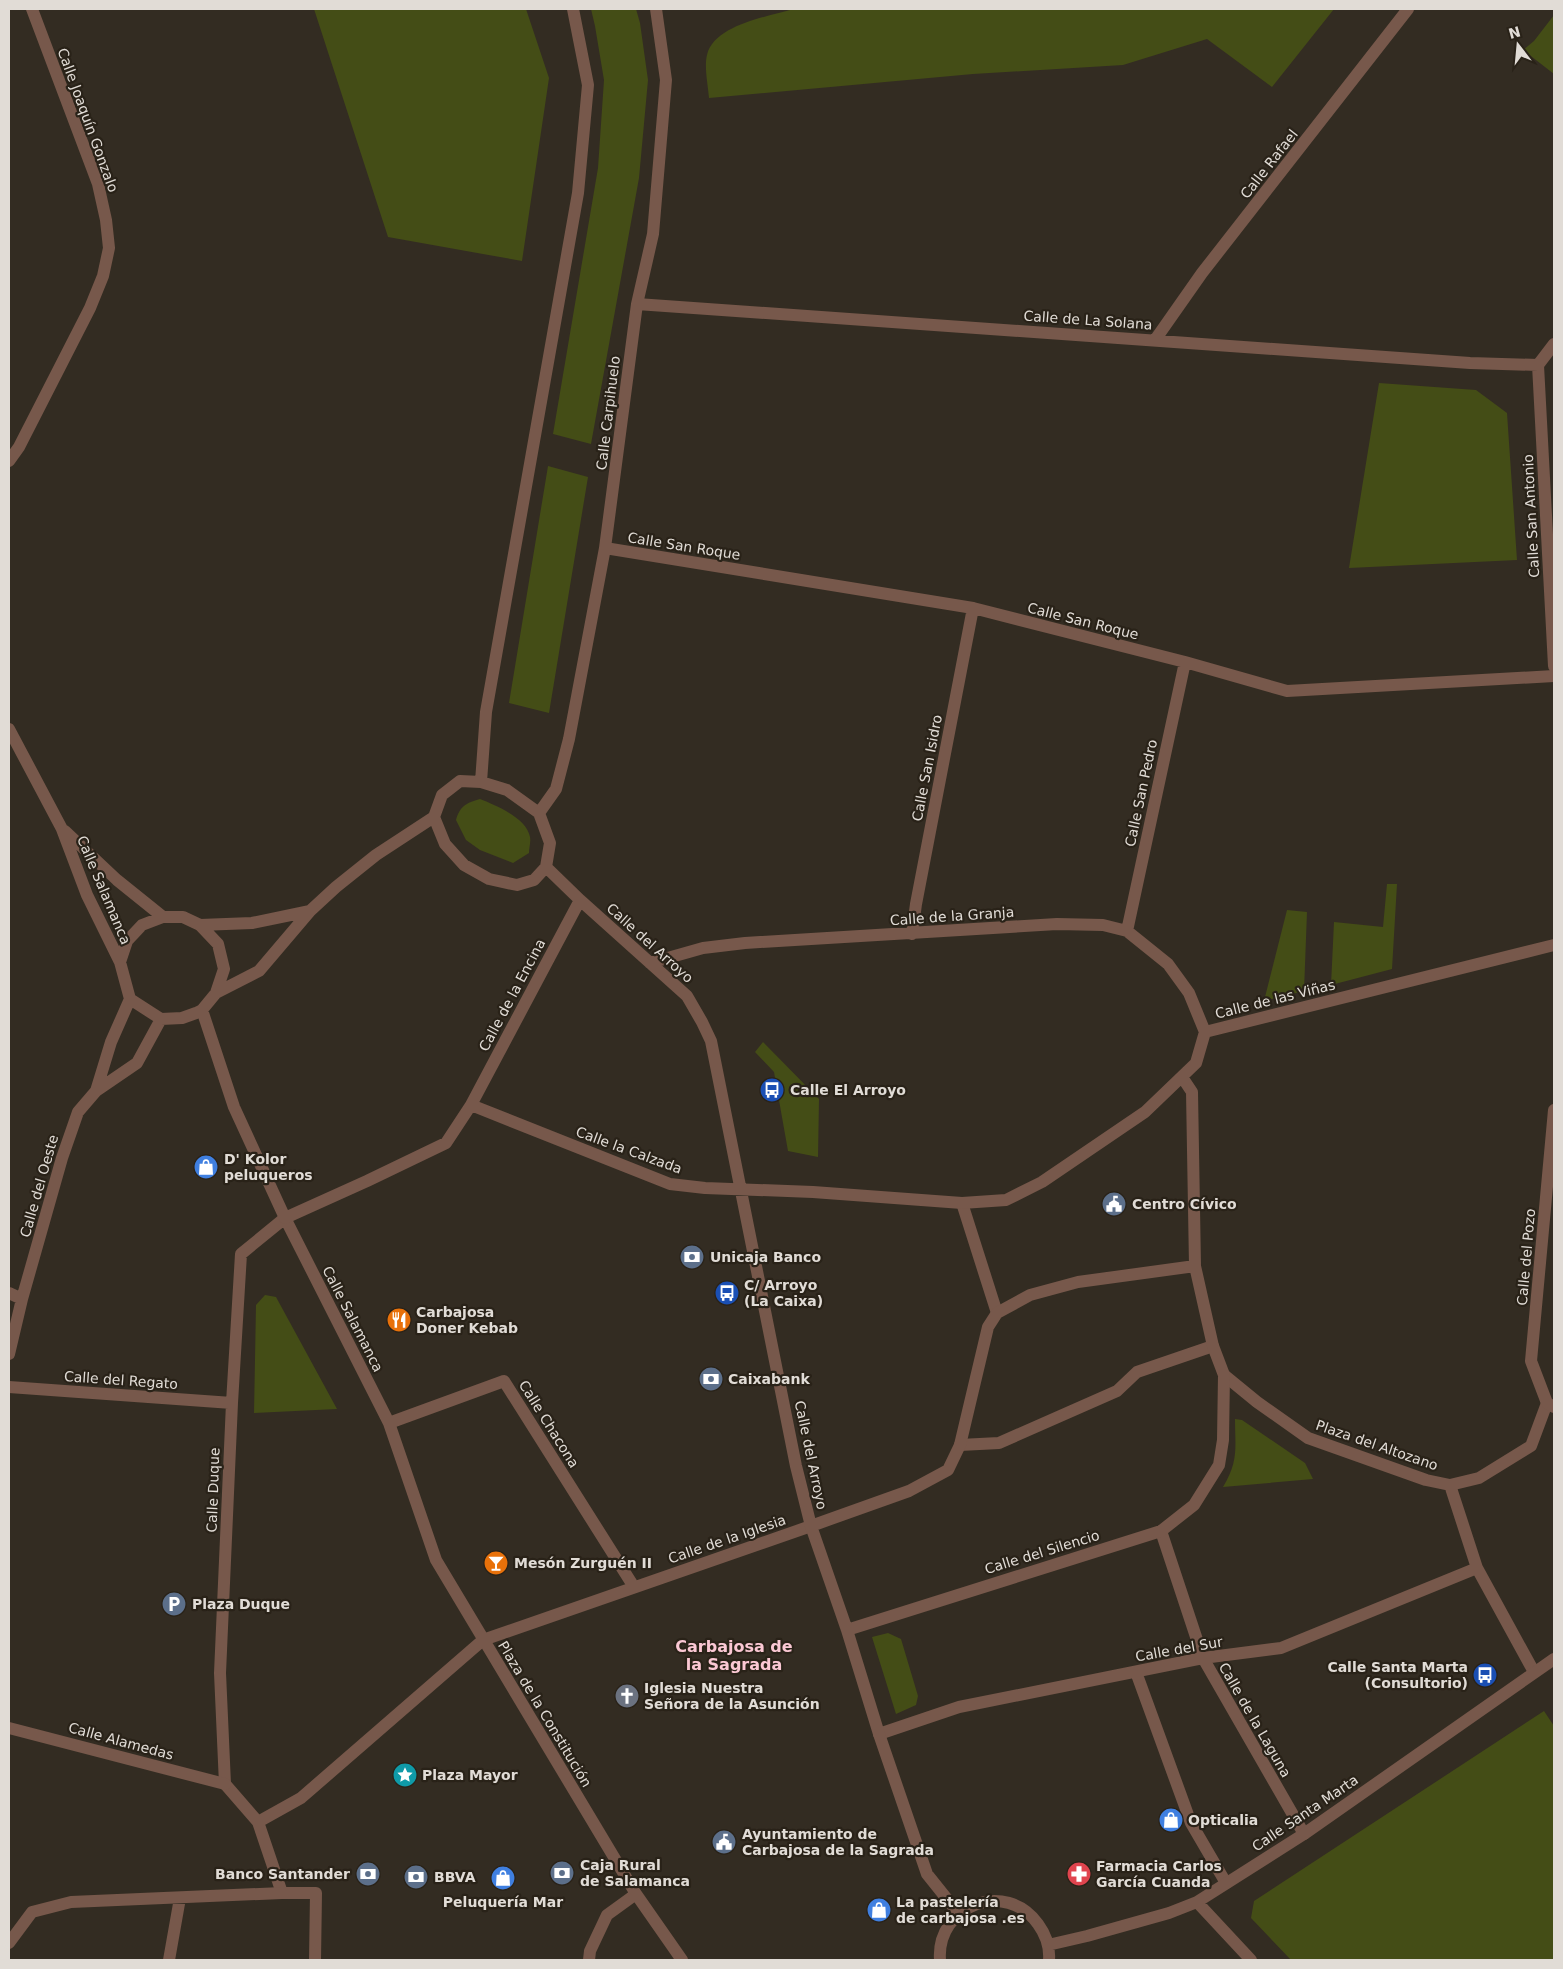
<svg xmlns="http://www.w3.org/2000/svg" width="1563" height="1969" font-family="'DejaVu Sans',sans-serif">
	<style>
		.green { fill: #444d16 }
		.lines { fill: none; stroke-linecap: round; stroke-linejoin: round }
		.pedestrian { stroke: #77584b; stroke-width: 12 }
		.minor { stroke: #77584b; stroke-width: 12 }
		.labels { text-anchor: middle; stroke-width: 4.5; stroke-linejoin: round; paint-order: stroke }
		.street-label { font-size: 14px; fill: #e1dcd6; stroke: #292218 }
		.poi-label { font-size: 14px; font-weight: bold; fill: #e1dcd6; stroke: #292218; text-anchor: start }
		.quarter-label { font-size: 16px; font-weight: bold; fill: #fbc8d4; stroke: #292218 }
	</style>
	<rect width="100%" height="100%" fill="#332c22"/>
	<path class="green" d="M314,9H526L549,78L522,261L388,237Z
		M591,9H636L640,23L648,80L639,178L591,444L553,434L598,168L604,80L595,26Z
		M793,9H1334L1272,87L1207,39L1123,65L973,74L709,98C708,85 704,67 707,55C714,25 767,17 793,9Z
		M1554,15V74L1523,50L1534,41Z
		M1379,383L1476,390L1507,413L1517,560L1349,568Z
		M548,466L588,477L549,713L509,703Z
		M480,799C495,805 527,818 530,837C531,842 529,848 529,853L513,863L480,850L466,840L456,820C460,806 466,803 480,799Z
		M1387,884H1397L1392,969L1331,985L1334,922L1383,927Z
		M1287,910L1307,912L1304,991L1264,1001Z
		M763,1042L819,1099L818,1157L788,1151L774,1072L755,1052Z
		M265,1295L276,1297L337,1409L254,1413L256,1305Z
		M1235,1419L1242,1420L1305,1463L1313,1479L1223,1487C1239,1461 1235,1447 1235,1419Z
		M888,1633L901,1639L918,1696L916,1705L896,1714L872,1637Z
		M1544,1711L1554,1726V1960H1291L1251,1918L1254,1901Z"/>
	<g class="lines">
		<path class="pedestrian" d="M962,1203L997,1313
			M1224,1375L1257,1402L1308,1438L1426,1480L1450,1485L1479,1478L1531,1446L1547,1403
			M9,1387L232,1403
			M389,1423L504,1381L634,1587
			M960,1445L999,1443L1117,1391L1137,1372L1213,1346
			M1450,1485L1477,1568L1534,1672
			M1161,1531L1203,1658L1304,1834
			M1136,1672L1191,1823L1226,1883
			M879,1734L959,1707L1203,1658L1281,1648L1477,1568
			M258,1822L301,1798L483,1640L811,1526
			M282,1893L258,1822L225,1784L220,1673L232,1403L241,1254L285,1218L389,1423L436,1560L636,1894L682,1960
			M589,1960L590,1951L607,1915L636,1894"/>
		<path class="minor" d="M637,304L1470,363L1538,365
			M1155,340L1202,273L1408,9
			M1538,365L1554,666
			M1538,365L1554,344
			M9,461L19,447L90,308L103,276L109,248L106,220L98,184L32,9
			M605,548L973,608L1185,662L1287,691L1554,676
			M9,729L62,829L87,895L120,962L130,999L161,1019L182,1018L196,1013L202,1010L216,993L224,969L218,944L200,925L183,917H163L142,925L127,941L120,962
			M460,781L481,782L507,790L539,813L550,843L546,867L534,880L517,885L489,879L464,865L445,844L434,817L442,795Z
			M481,782L486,712L578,193L588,85L573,9
			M539,813L556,789L569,739L605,548L637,304L653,234L666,80L656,9
			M65,831L117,880L163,917
			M546,867L580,900L687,996L702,1022L711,1041L796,1466L811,1526L847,1630L879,1734L927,1874L959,1914
			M200,925L252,923L310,911
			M1127,931L1185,662
			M912,934L916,904L973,608
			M650,963L703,948L745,943L1057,924L1103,925L1127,931L1168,964L1189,993L1205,1032
			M216,993L259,971L310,911L336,887L376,855L434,817
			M202,1010L234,1107L285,1218L367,1181L446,1143L471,1105L580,900
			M1205,1032L1554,945
			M96,1091L111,1042L130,999
			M471,1105L670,1184L705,1188L813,1192L962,1203L1006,1200L1042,1182L1145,1112L1196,1063L1205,1032
			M1554,1110L1531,1361L1547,1403L1554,1407
			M9,1293L22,1299
			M9,1354L22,1299L62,1158L78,1112L96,1091L137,1063L161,1019
			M811,1526L909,1491L948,1470L960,1445L988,1327L997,1313L1030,1295L1078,1282L1195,1266
			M847,1630L1161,1531L1194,1505L1219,1465L1223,1440L1224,1375L1213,1346L1195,1266L1192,1092L1182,1077
			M9,1728L225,1784
			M1197,1902L1251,1960
			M9,1943L32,1912L71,1902L282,1893H316L315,1960
			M1048,1945L1087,1936L1169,1913L1197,1902L1304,1834L1554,1659
			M169,1960L180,1898
			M940,1960C936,1905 1006,1879 1038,1924C1046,1935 1050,1947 1049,1960"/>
	</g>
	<defs>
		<symbol id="bus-disc" viewBox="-11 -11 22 22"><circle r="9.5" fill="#1a4fb4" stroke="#292218"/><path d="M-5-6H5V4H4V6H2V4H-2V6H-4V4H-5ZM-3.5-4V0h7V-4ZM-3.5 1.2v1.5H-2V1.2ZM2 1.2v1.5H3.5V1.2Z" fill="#fff"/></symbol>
		<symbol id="shop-disc" viewBox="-11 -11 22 22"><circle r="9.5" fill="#3f7fe0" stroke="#292218"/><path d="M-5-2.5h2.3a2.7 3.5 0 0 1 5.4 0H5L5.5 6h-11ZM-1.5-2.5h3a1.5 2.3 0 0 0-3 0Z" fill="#fff"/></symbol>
		<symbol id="civic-disc" viewBox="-11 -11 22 22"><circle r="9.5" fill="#5c6f8a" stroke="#292218"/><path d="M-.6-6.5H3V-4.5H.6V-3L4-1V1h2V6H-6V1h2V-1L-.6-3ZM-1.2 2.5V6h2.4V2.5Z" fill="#fff"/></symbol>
		<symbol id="bank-disc" viewBox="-11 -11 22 22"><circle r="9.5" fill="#5c6f8a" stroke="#292218"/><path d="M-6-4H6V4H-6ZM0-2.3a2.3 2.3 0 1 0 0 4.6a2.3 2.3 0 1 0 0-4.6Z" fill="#fff"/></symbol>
		<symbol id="restaurant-disc" viewBox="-11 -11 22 22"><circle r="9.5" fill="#e8710a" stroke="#292218"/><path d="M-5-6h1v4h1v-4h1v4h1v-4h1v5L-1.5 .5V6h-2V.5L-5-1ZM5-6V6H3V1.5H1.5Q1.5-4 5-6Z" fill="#fff"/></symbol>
		<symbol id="bar-disc" viewBox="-11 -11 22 22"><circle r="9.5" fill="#e8710a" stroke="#292218"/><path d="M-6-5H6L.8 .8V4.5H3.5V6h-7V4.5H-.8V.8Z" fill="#fff"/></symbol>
		<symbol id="parking-disc" viewBox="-11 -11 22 22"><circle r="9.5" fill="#5c6f8a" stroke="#292218"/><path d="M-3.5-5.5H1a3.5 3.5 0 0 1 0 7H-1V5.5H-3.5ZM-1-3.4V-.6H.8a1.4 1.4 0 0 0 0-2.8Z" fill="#fff"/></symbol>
		<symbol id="church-disc" viewBox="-11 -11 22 22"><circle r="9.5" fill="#6b7280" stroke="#292218"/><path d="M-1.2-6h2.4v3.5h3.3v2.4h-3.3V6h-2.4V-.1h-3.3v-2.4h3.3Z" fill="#fff"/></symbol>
		<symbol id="sight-disc" viewBox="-11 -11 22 22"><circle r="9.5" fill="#0f9aa8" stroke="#292218"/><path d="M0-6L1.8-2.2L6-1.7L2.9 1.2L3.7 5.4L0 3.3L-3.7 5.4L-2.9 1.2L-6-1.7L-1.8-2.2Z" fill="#fff"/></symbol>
		<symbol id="pharmacy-disc" viewBox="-11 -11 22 22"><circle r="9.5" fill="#e0444e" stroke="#292218"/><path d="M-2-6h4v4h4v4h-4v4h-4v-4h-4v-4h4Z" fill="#fff"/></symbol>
	</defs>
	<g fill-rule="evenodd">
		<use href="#bus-disc" x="758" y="1076" width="28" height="28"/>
		<use href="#shop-disc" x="192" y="1153" width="28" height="28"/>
		<use href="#civic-disc" x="1100" y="1190" width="28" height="28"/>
		<use href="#bank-disc" x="678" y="1243" width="28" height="28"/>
		<use href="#bus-disc" x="713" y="1279" width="28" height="28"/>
		<use href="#restaurant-disc" x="385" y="1306" width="28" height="28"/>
		<use href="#bank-disc" x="697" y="1365" width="28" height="28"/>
		<use href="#bar-disc" x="482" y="1549" width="28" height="28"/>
		<use href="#parking-disc" x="160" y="1590" width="28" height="28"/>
		<use href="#bus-disc" x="1471" y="1661" width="28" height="28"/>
		<use href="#church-disc" x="613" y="1682" width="28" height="28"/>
		<use href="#sight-disc" x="391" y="1761" width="28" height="28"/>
		<use href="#shop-disc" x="1157" y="1806" width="28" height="28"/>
		<use href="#civic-disc" x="710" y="1828" width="28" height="28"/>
		<use href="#bank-disc" x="548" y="1859" width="28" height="28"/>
		<use href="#bank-disc" x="354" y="1860" width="28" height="28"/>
		<use href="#pharmacy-disc" x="1065" y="1860" width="28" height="28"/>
		<use href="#bank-disc" x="402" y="1863" width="28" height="28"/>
		<use href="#shop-disc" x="489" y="1864" width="28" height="28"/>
		<use href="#shop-disc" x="865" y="1896" width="28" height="28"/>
	</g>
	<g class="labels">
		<g class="street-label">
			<text transform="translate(88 120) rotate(70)" y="5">Calle Joaquín Gonzalo</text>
			<text transform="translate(1269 164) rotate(-52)" y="5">Calle Rafael</text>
			<text transform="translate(1088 320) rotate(4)" y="5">Calle de La Solana</text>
			<text transform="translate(608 413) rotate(-83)" y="5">Calle Carpihuelo</text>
			<text transform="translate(1531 516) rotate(-93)" y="5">Calle San Antonio</text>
			<text transform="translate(684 546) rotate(9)" y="5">Calle San Roque</text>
			<text transform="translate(1083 621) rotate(14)" y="5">Calle San Roque</text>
			<text transform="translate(927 768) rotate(-79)" y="5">Calle San Isidro</text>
			<text transform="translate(1141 793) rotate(-78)" y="5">Calle San Pedro</text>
			<text transform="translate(104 890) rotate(67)" y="5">Calle Salamanca</text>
			<text transform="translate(952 916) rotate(-4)" y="5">Calle de la Granja</text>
			<text transform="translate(650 943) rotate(42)" y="5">Calle del Arroyo</text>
			<text transform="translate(512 995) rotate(-62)" y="5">Calle de la Encina</text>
			<text transform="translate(1275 999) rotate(-14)" y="5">Calle de las Viñas</text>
			<text transform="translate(629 1150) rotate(20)" y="5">Calle la Calzada</text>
			<text transform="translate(39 1186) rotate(-74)" y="5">Calle del Oeste</text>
			<text transform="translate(1526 1257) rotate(-85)" y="5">Calle del Pozo</text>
			<text transform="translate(353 1319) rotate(63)" y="5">Calle Salamanca</text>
			<text transform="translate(121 1380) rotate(4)" y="5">Calle del Regato</text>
			<text transform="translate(549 1424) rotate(58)" y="5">Calle Chacona</text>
			<text transform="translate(1377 1445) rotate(19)" y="5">Plaza del Altozano</text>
			<text transform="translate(811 1455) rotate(78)" y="5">Calle del Arroyo</text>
			<text transform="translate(213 1490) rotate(-88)" y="5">Calle Duque</text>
			<text transform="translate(727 1539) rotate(-19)" y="5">Calle de la Iglesia</text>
			<text transform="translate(1042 1552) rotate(-17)" y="5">Calle del Silencio</text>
			<text transform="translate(1179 1649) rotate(-10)" y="5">Calle del Sur</text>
			<text transform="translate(545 1714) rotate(59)" y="5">Plaza de la Constitución</text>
			<text transform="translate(1255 1720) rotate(60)" y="5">Calle de la Laguna</text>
			<text transform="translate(121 1741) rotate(15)" y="5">Calle Alamedas</text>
			<text transform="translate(1305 1813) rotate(-34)" y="5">Calle Santa Marta</text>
		</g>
		<g class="poi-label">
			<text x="790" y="1095">Calle El Arroyo</text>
			<text x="224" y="1164">D' Kolor<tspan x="224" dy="16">peluqueros</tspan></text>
			<text x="1132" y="1209">Centro Cívico</text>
			<text x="710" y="1262">Unicaja Banco</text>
			<text x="744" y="1290">C/ Arroyo<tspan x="744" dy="16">(La Caixa)</tspan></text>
			<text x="416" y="1317">Carbajosa<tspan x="416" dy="16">Doner Kebab</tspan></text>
			<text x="728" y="1384">Caixabank</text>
			<text x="514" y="1568">Mesón Zurguén II</text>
			<text x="192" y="1609">Plaza Duque</text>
			<text x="1468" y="1672" text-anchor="end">Calle Santa Marta<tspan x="1468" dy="16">(Consultorio)</tspan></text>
			<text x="644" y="1693">Iglesia Nuestra<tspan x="644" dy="16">Señora de la Asunción</tspan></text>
			<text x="422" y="1780">Plaza Mayor</text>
			<text x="1188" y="1825">Opticalia</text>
			<text x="742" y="1839">Ayuntamiento de<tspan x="742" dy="16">Carbajosa de la Sagrada</tspan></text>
			<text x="580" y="1870">Caja Rural<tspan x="580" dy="16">de Salamanca</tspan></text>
			<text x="1096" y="1871">Farmacia Carlos<tspan x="1096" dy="16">García Cuanda</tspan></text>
			<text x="350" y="1879" text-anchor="end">Banco Santander</text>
			<text x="434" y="1882">BBVA</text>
			<text x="503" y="1907" text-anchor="middle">Peluquería Mar</text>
			<text x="896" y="1907">La pastelería<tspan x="896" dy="16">de carbajosa .es</tspan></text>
		</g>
		<g class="quarter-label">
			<text x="734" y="1652">Carbajosa de<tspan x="734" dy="18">la Sagrada</tspan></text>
		</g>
	</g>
	<rect width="1563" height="1969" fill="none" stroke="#e1dcd6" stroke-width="20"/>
	<g transform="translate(1518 45) rotate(344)" stroke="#292218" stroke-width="4" paint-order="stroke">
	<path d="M0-4L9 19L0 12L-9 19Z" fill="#e1dcd6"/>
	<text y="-8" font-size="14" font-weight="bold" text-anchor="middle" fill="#e1dcd6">N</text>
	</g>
</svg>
